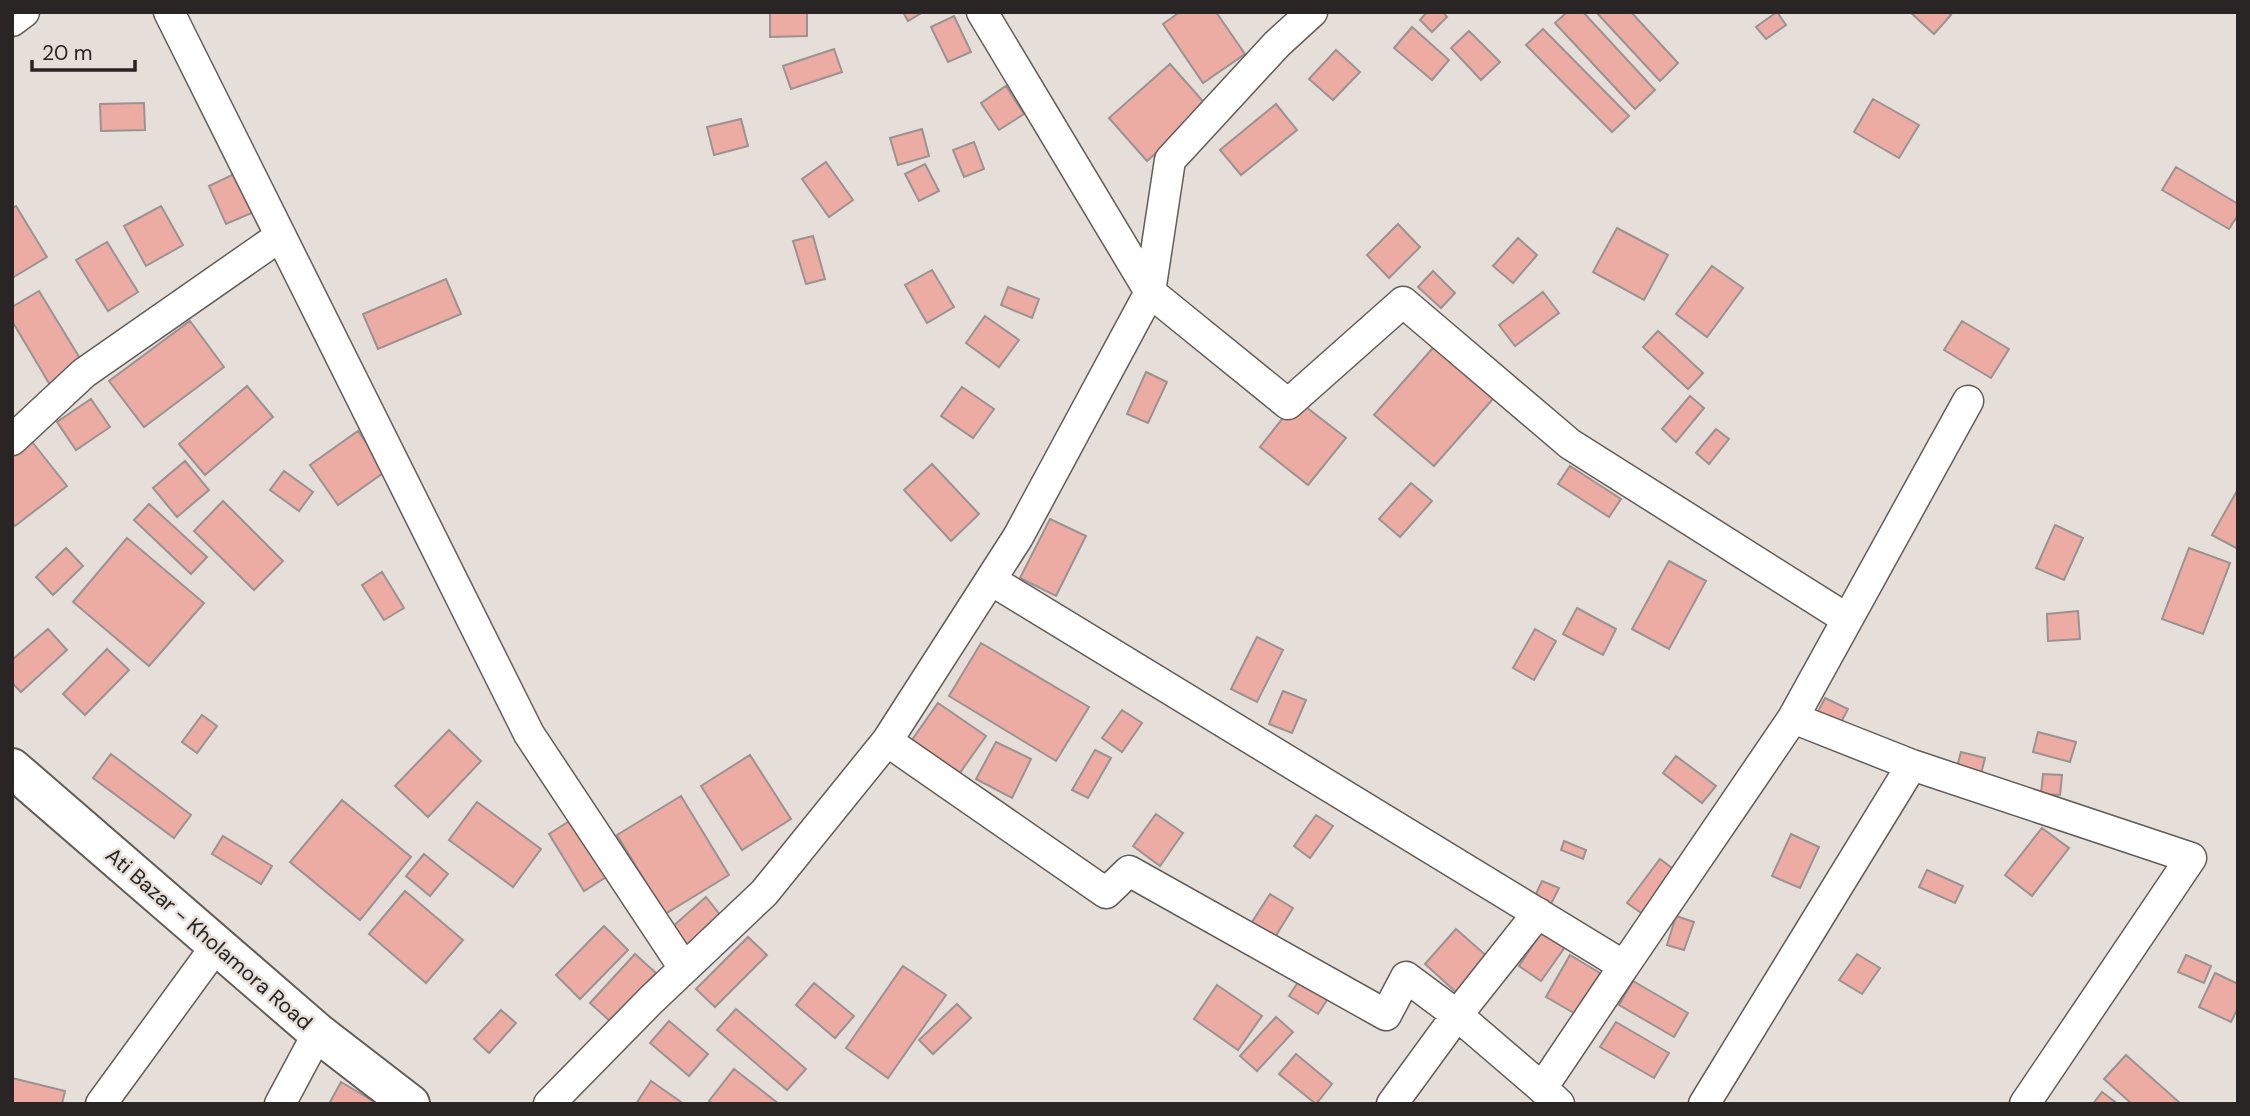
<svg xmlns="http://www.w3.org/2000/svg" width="2250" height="1116" font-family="'DM Sans',sans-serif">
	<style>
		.building { fill: #ecaca3; stroke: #9b9291; stroke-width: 2 }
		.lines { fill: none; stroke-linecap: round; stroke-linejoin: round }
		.street-casing { stroke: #635d59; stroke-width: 33 }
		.secondary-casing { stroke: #635d59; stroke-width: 42 }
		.street { stroke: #fff; stroke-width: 30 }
		.secondary { stroke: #fff; stroke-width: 38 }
		.labels { text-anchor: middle; stroke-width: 5; stroke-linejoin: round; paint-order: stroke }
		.street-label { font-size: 21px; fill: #282524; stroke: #e6ded9 }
	</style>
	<rect width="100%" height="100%" fill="#e6ded9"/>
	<path class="building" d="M770,12H807V36L770,37Z
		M903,12H923L908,21Z
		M1180,12H1216L1245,54L1203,83L1163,24Z
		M1427,12H1443L1447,17L1432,32L1420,20Z
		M1567,12H1583L1655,90L1635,109L1555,23Z
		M1596,12H1631L1678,63L1660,81Z
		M1777,12L1786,25L1766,39L1756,27Z
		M1910,12H1948L1951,15L1934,34Z
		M954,16L971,52L948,62L931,27Z
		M1412,27L1449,60L1432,80L1394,48Z
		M1543,29L1629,116L1612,132L1526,45Z
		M1469,31L1500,62L1481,80L1451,48Z
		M834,49L842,72L791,89L783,66Z
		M1336,50L1360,72L1333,100L1309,79Z
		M1170,64L1208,107L1147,161L1109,118Z
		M1006,86L1024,114L999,130L981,103Z
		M1873,99L1919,125L1899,158L1854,132Z
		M144,103L145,130L101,131L100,104Z
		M1276,104L1297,130L1241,175L1220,150Z
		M741,119L748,146L714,155L707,127Z
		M922,129L929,156L898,165L890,138Z
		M974,142L984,169L964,177L953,150Z
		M826,162L853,200L829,217L802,179Z
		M925,164L939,191L919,201L905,174Z
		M2176,167L2238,204V215L2229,229L2162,190Z
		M236,173L254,212L226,224L209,186Z
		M16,206L47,257L12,278V208Z
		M161,206L183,245L146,266L124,226Z
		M1398,224L1420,247L1389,278L1367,255Z
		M1617,228L1668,255L1644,300L1593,272Z
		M813,236L825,279L806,284L793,241Z
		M1518,238L1537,255L1513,283L1493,266Z
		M107,242L138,292L108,311L76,260Z
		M1712,266L1743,288L1707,337L1676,314Z
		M932,270L954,307L927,323L905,285Z
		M1433,271L1455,293L1441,308L1418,287Z
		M446,279L461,314L378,349L363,314Z
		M1008,287L1039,299L1032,318L1001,305Z
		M39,291L84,365L50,385L12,321V307Z
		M1543,292L1559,313L1515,346L1499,325Z
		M985,316L1019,340L999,367L966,343Z
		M190,321L224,367L144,427L109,381Z
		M1962,321L2009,349L1991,378L1944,350Z
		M1658,331L1703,373L1688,389L1643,347Z
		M1439,341L1499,392L1434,466L1374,415Z
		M1146,372L1167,382L1148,423L1127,414Z
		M247,386L273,417L205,475L179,444Z
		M962,387L994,409L973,438L941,416Z
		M1690,396L1704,408L1676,442L1662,429Z
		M91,399L110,427L76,450L57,422Z
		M1297,400L1346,438L1308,485L1260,447Z
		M1716,429L1729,439L1709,464L1696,453Z
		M358,431L386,471L338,505L310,465Z
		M29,438L67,486L15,526L12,523V450Z
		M185,461L209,490L177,517L153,488Z
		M932,464L979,514L951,541L904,490Z
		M1570,466L1621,499L1609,517L1558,484Z
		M284,471L313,492L299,511L270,490Z
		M1411,483L1432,501L1400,537L1379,519Z
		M2238,489V549L2212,535Z
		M223,501L283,561L254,590L194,531Z
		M149,504L207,557L191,574L134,520Z
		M1050,519L1086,536L1056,596L1020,578Z
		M2055,525L2083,538L2064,580L2036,568Z
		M127,538L204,603L149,666L73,602Z
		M66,548L83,566L53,595L36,577Z
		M2189,548L2230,563L2203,634L2162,619Z
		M1669,561L1706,581L1669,649L1632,629Z
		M382,572L404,608L384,620L362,585Z
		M1577,608L1616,629L1603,655L1563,634Z
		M2078,611L2080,639L2048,641L2047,614Z
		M48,629L67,650L21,692L12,683V660Z
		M1535,629L1556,641L1534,680L1513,668Z
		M1257,637L1283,650L1257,702L1231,689Z
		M981,643L1089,707L1056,761L949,696Z
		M107,649L129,670L85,715L63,694Z
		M1283,691L1306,700L1292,733L1269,724Z
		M1825,698L1848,709L1837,730L1814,719Z
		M938,703L986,736L957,777L909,744Z
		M1122,710L1142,723L1122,752L1102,738Z
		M202,715L217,726L197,753L182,742Z
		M449,730L481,761L428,817L395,786Z
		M2038,732L2076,742L2070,762L2033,752Z
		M996,742L1031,759L1012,798L976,779Z
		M1095,750L1111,758L1088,798L1072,790Z
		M1961,752L1985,758L1980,778L1956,771Z
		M111,754L191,815L174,838L93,778Z
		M750,755L791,819L742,850L701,786Z
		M1676,756L1716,786L1702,803L1663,773Z
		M2043,774L2062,775L2060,795L2041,794Z
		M681,796L729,875L665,914L617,835Z
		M342,800L411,857L360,920L290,862Z
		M477,802L541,849L513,887L449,840Z
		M1156,814L1183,833L1160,866L1133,846Z
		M1316,815L1333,826L1310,858L1294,846Z
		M576,817L611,874L584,891L549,834Z
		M2042,828L2069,848L2032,896L2005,875Z
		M1791,834L1819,847L1800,888L1772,876Z
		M223,836L272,866L261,884L212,854Z
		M1564,841L1586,850L1583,859L1561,850Z
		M424,854L448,874L430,896L406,876Z
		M1660,859L1680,874L1647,917L1627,903Z
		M1927,870L1963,886L1955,903L1919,887Z
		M1542,881L1559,888L1551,904L1535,896Z
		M405,891L463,940L426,983L369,934Z
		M1270,894L1293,908L1275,937L1252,922Z
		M706,897L721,916L686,946L671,928Z
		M1676,916L1694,922L1684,950L1667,945Z
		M604,926L628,950L580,999L556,975Z
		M1456,929L1490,959L1458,994L1425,964Z
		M1542,931L1565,947L1541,981L1519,966Z
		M748,937L767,955L715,1007L696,989Z
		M635,954L656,973L611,1022L590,1003Z
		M1857,954L1880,968L1862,994L1839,980Z
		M1570,955L1605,976L1581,1017L1546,997Z
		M2186,955L2211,966L2204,983L2178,972Z
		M903,966L946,995L888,1078L846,1048Z
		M2215,973L2238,984V1008L2231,1022L2199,1007Z
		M1300,979L1329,997L1318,1014L1289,996Z
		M1633,981L1688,1013L1674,1037L1619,1005Z
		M814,983L854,1016L835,1038L796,1005Z
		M1217,985L1262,1016L1238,1050L1194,1019Z
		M957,1004L971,1018L933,1054L919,1040Z
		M736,1009L806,1069L787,1090L717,1030Z
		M501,1010L516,1023L489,1053L474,1039Z
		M1276,1017L1293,1032L1257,1071L1240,1056Z
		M669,1021L708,1054L689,1076L650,1043Z
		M1616,1022L1669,1053L1654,1078L1600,1047Z
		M1296,1054L1332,1084L1316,1104L1279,1074Z
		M2126,1055L2181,1104H2132L2104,1079Z
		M734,1069L779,1104H713L709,1101Z
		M12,1078L65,1091L62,1104H12Z
		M651,1081L684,1104H636Z
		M341,1082L378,1104H329Z
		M2102,1092L2118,1104H2093Z"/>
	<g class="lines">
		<defs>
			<path id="street" d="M169,12L529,734L684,968
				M982,12L1150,292L1288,404L1403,302L1570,444L1847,619
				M12,21L24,12
				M1968,401L1793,718L1912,765L2191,858L2025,1104
				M12,440L84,373L279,237
				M991,580L1624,966L1793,718
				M887,741L1106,893L1129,871L1386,1015L1406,977L1457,1015L1542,1088
				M101,1104L217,945
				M280,1104L318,1033
				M549,1104L651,1000L764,893L887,741L1018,537L1150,292L1170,160L1277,44L1312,12
				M1392,1104L1457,1015L1538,913
				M1559,1104L1542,1088L1624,966
				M1704,1104L1912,765"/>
			<path id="secondary" d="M12,768L318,1033L410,1104"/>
		</defs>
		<use href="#street" class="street-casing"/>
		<use href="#secondary" class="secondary-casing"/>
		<use href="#street" class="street"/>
		<use href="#secondary" class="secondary"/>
	</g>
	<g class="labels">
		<g class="street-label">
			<text transform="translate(209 939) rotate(41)" y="7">Ati Bazar - Kholamora Road</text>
		</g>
	</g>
	<rect width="2250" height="1116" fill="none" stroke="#282524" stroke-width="28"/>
	<path d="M32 60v10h103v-10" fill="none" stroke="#282524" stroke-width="3.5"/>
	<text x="42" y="60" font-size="21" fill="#282524" stroke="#e6ded9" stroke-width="5" paint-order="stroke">20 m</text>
</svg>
